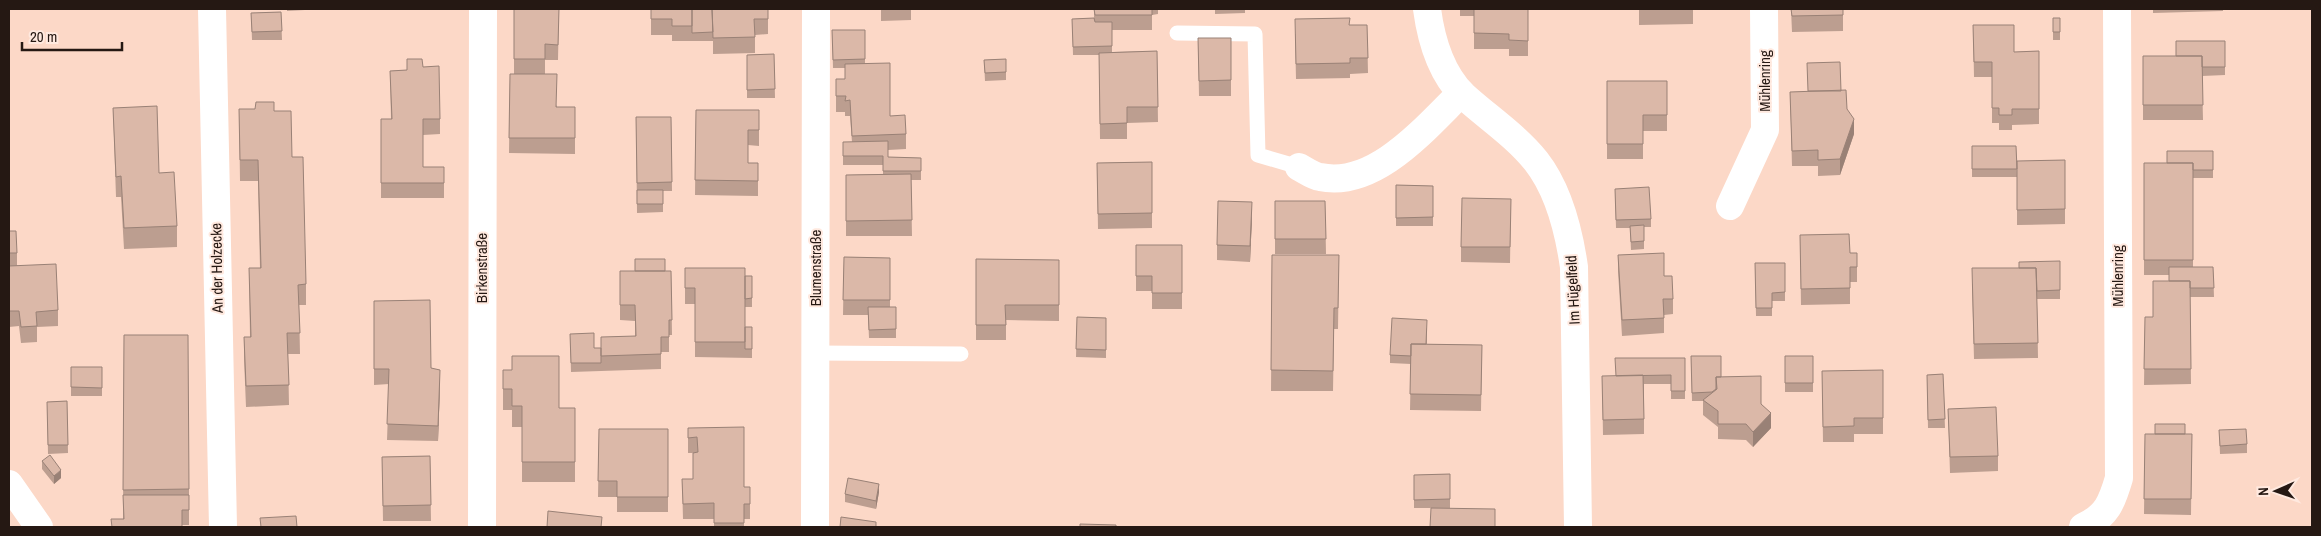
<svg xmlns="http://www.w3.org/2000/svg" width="2321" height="536" font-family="'Archivo Narrow',sans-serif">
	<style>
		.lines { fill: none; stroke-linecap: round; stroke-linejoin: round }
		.service { stroke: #fff; stroke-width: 15 }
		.minor { stroke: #fff; stroke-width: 28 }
		.wall { fill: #bc9e90 }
		.shaded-wall { fill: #998176 }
		.building { fill: #dbb8a8; stroke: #998176 }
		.labels { text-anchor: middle; stroke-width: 4; stroke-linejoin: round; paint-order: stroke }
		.street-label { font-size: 15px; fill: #251813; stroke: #ffe9df }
	</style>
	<rect width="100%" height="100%" fill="#fcd8c7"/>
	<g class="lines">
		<path class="service" d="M1177,33L1255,34L1258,155L1299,167
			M815,353L961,354"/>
		<path class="minor" d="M212,9L223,527
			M1427,9C1431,39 1440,72 1463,95C1487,117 1515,135 1536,161C1558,189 1569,232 1574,267L1578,527
			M1299,167C1305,170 1313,176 1320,177C1375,189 1426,127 1461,93
			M1730,206L1765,130L1764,9
			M9,484L39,527
			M482,527L483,9
			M815,527L816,9
			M2083,527C2107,516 2112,502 2119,478L2117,9"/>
	</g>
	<path class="wall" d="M287,9H305V10L287,11Z
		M514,9H559L558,60H545V74L557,107H575V154L509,153L510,74H514Z
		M651,9H768V34L755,35V53L713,54V41H672V35H651Z
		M881,9H911V20L881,21Z
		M1094,9H1158V14L1152,15V30H1112V52L1157,51L1158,122L1127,123V139H1100L1099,55H1073L1072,19L1094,18Z
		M1215,9H1245V13L1215,14Z
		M1460,9H1528V56H1509V49H1474V16H1460Z
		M1639,9H1693V24L1639,25Z
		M1791,9H1843V31L1792,32Z
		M2153,9H2223V11L2153,13Z
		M281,12L282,40H252L251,13Z
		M2053,18H2060V40H2053Z
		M1350,25H1367L1368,73L1350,74V78L1296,79L1295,34Z
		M1973,25L2014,52L2039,51V124L2012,125V130H1999V123H1992V77H1974Z
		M832,30H865V64L890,116L906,134V149L888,150V157L921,158V180H911L912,236H846V175L883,174V165H843V142H852L850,116H845V112H836V79H845V68H833Z
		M1198,38H1231V96H1199Z
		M2225,41V75L2202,76L2203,120H2143V56H2176Z
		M774,54L775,98H747V55Z
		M1006,59V80L985,81L984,60Z
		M423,67L440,119V134L423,135V167L444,183V198H381V119H391L390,71L407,70Z
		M1607,81H1667V131H1643V159H1607Z
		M1841,91L1854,134L1840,175L1818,176V166H1792L1790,92Z
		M113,108L159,173L177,226V247L124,249L121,197H116Z
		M239,109L274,111L292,157L306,284V305H299L300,354H288L289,405L246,407L244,358V337H250L249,268H260L258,181H240Z
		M696,110H759V146L748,145V163H758V196L695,195Z
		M636,117H671L672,191H663V212L637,213Z
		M1972,146H2016L2017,177H1972Z
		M2213,151V178H2193V267H2213L2214,297H2190L2191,384L2144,385L2145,317H2153L2169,281V275H2144V163H2167Z
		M2065,160V224L2017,225V161Z
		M1152,162V228L1098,229L1097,163Z
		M1396,185L1433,186V226H1396Z
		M1615,189L1651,219V227H1644V249L1631,250L1630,228H1616Z
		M1511,199L1510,263L1461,262V247Z
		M1275,201H1325L1326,254H1275Z
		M1252,217L1250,262L1217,260V245Z
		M9,231L17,253V265L58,310V326L37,327V342L21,343L19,326L9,327Z
		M1800,235L1850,253H1857V282H1850V304L1801,305Z
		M1136,245H1182V309H1152V291H1136Z
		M1272,255H1339L1338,329H1334L1333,391H1271Z
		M1618,255L1664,276L1673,299V314L1664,315V333L1622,336L1618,271Z
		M844,257L890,258V307H896V338H869L868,315H843Z
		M976,259L1059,260V321L1006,320V340H976Z
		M2060,261V299H2037L2038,358L1974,359L1972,284L2019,268Z
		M1755,263H1785V301H1772V316H1756Z
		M685,268L745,276H752V307H745V327H752V358L695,357V304H685Z
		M620,271H671L672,335H669V352H661V369L571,372L570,334L594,348H601L635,336V321L620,320Z
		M374,301L431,368L440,385L438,441L387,440L389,384L374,385Z
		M1077,317L1106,318V358L1076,357Z
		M1427,328V344L1482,345L1481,411L1410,410L1411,364L1390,363V355Z
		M124,335L189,489V525H182L123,519Z
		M512,356L559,408H575V482H522V427H512V410H503V370H512Z
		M1691,356L1761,404L1771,428L1753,447L1746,440L1718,439V427L1703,415V401H1692Z
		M1785,356H1813V392H1785Z
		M1685,358V399H1671V384H1644V434L1603,435L1602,376H1616Z
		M71,367H102V396H71Z
		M1883,370V434H1854V442H1823L1822,371Z
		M1943,374L1945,428H1928L1927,375Z
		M67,401L68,453L48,454L47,402Z
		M1948,409L1998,456V471L1950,473Z
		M688,428L744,487H750V519H744V527H714V519H683L682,479H693V453H688Z
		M599,429H668V512H617V497H598Z
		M2219,430L2247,444V453L2220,454Z
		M2145,434H2192L2191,515L2144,514Z
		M430,456L431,521H383L382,457Z
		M42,461L61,478L54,484L42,469Z
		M1450,474V508H1414V475Z
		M879,492L876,509L845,502V494Z"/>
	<path class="shaded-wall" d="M1854,119V134L1840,175V159Z
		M1252,202V217L1250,262V246Z
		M440,370V385L438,441V426Z
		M1771,413V428L1753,447V432Z
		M61,470V478L54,484V476Z
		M879,484V492L876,509V501Z"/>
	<path class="building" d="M514,9H559L558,45L545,44V59H514Z
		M651,9H692V26H672V19H651Z
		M692,9H712L713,32L692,33Z
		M712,9H768V19H754L755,37L713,38Z
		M1094,9H1152V15H1095Z
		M1474,9H1528V41L1509,40V34L1474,33Z
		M1791,9H1843V15L1792,16Z
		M281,12L282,31L252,32L251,13Z
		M1094,18L1095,22H1112V46L1073,47L1072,19Z
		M1350,18L1349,25H1367L1368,58H1350V63L1296,64L1295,19Z
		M2053,18H2060V32H2053Z
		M1973,25H2014V52L2039,51V109H2012V115H1999V108H1992V62H1974Z
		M832,30H865V59L833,60Z
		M1198,38H1231V80L1199,81Z
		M2176,41H2225V67H2202V56H2176Z
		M1157,51L1158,107H1127V123L1100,124L1099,53Z
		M774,54L775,89L747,90V55Z
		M2143,56H2202L2203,105H2143Z
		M407,59H422L423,67L439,66L440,119H423V167H444V183H381V119H392L390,71L407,70Z
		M1006,59V72L985,73L984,60Z
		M1840,62L1841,91H1808L1807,63Z
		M890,63V116L905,115L906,134L852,136L850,100L845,101L846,96H836V79H845V64Z
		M510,74H557L556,107H575V138H509Z
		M1607,81H1667V115H1643V144H1607Z
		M1846,90L1847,109L1854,119L1840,159L1818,160V150L1792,151L1790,92Z
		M256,102H274V111H291L292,157H303L306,284L298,285L300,333H287L289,385L246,386L244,337H251L249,268H261L258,160H240L239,109H255Z
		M157,106L159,173L174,172L177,226L124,228L121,176L116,177L113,108Z
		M696,110H759V130H748V163H758V181L695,180Z
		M636,117H671L672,182L637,183Z
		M888,141V157L921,158V171H883V156H843V142Z
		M1972,146H2016L2017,169H1972Z
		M2167,151H2213V170H2193V163H2167Z
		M2065,160V209L2017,210V161Z
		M1152,162V213L1098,214L1097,163Z
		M2144,163H2193V260H2144Z
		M911,174L912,220L846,221V175Z
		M1396,185L1433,186V217L1396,218Z
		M1649,187L1651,219L1616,220L1615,189Z
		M637,190H663V204H637Z
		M1462,198L1511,199L1510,247H1461Z
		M1218,201L1252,202L1250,246L1217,245Z
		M1275,201H1325L1326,239H1275Z
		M1644,225V241L1631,242L1630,226Z
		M9,231H16L17,253H9Z
		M1849,234L1850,253H1857V267H1850V288L1801,289L1800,235Z
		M1136,245H1182V293H1152V276H1136Z
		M1664,253V276H1672L1673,299H1663L1664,318L1622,320L1618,255Z
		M1272,255H1339L1338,308H1334L1333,371L1271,370Z
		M844,257L890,258V300H843Z
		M635,259H665V271H635Z
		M976,259L1059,260V305H1005L1006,325H976Z
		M2060,261V290L2037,291L2036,268H2019V262Z
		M1755,263H1785V292L1772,293V308H1756Z
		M56,264L58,310L36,312L37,326L21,327L19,311H9V266Z
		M2169,267H2213L2214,288H2190V281H2169Z
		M685,268H745V342H695V288H685Z
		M1972,268H2036L2038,343L1974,344Z
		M620,271H671L672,320H669V337H661V354L601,356V337L636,336L635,305H620Z
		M745,276H752V298L745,299Z
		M2153,281H2190L2191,369H2144L2145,317H2153Z
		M430,300L431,368L440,370L438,426L387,424L389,369H374V301Z
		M868,307H896V329L869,330Z
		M1077,317L1106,318V350L1076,349Z
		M1392,318L1427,320L1426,344H1411V356L1390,355Z
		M745,327H752V349H745Z
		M594,333V348H601V363H571L570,334Z
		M124,335H188L189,489L123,490Z
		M1411,344L1482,345L1481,395L1410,394Z
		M512,356H559V408H575V462H522V406H512V389H503V370H512Z
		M1691,356H1721V377H1716V389L1712,392L1692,393Z
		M1785,356H1813V383H1785Z
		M1615,358H1685V391H1671V375L1616,376Z
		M71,367H102V388L71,387Z
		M1883,370V418H1854V426L1823,427L1822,371Z
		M1943,374L1945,419L1928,420L1927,375Z
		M1643,375L1644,419L1603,420L1602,376Z
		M1761,376V404L1771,413L1753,432L1746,424H1718V411L1703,400L1717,389L1716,377Z
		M67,401L68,445H48L47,402Z
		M1996,407L1998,456L1950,457L1948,409Z
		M2155,424H2185V434H2155Z
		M744,427V487H750V504H744V523H714V503L683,504L682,479H693V453L698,452L697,437L688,438V428Z
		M599,429H668V497H617V481H598Z
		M2246,429L2247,444L2220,446L2219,430Z
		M2145,434H2192L2191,499H2144Z
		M50,455L61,470L54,476L42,461Z
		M430,456L431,505L383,506L382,457Z
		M1450,474V499L1414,500V475Z
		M848,478L879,484L876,501L845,494Z
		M123,495H189V510H182V527H112L111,519H124Z
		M1431,508L1495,509V527H1430Z
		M548,511L602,517L601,527H547Z
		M296,516L297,527H261L260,518Z
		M841,517L876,522V527H840Z
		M1080,524L1116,525V527H1080Z"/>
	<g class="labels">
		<g class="street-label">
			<text transform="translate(1765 81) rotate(-90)" y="5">Mühlenring</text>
			<text transform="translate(217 268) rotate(-91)" y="5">An der Holzecke</text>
			<text transform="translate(482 268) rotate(-90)" y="5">Birkenstraße</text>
			<text transform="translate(816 268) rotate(-90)" y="5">Blumenstraße</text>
			<text transform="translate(2118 276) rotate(-90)" y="5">Mühlenring</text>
			<text transform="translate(1573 290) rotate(-93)" y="5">Im Hügelfeld</text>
		</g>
	</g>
	<rect width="2321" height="536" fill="none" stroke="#251813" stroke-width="20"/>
	<g transform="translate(2276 491) rotate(268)" stroke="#ffe9df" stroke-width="4" paint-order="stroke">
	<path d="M0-4L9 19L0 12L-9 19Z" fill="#251813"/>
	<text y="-8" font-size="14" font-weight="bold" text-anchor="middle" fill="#251813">N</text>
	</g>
	<path d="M22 42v8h100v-8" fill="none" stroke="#251813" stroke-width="2.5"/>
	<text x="30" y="42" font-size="15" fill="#251813" stroke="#ffe9df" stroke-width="4" paint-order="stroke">20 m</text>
</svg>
